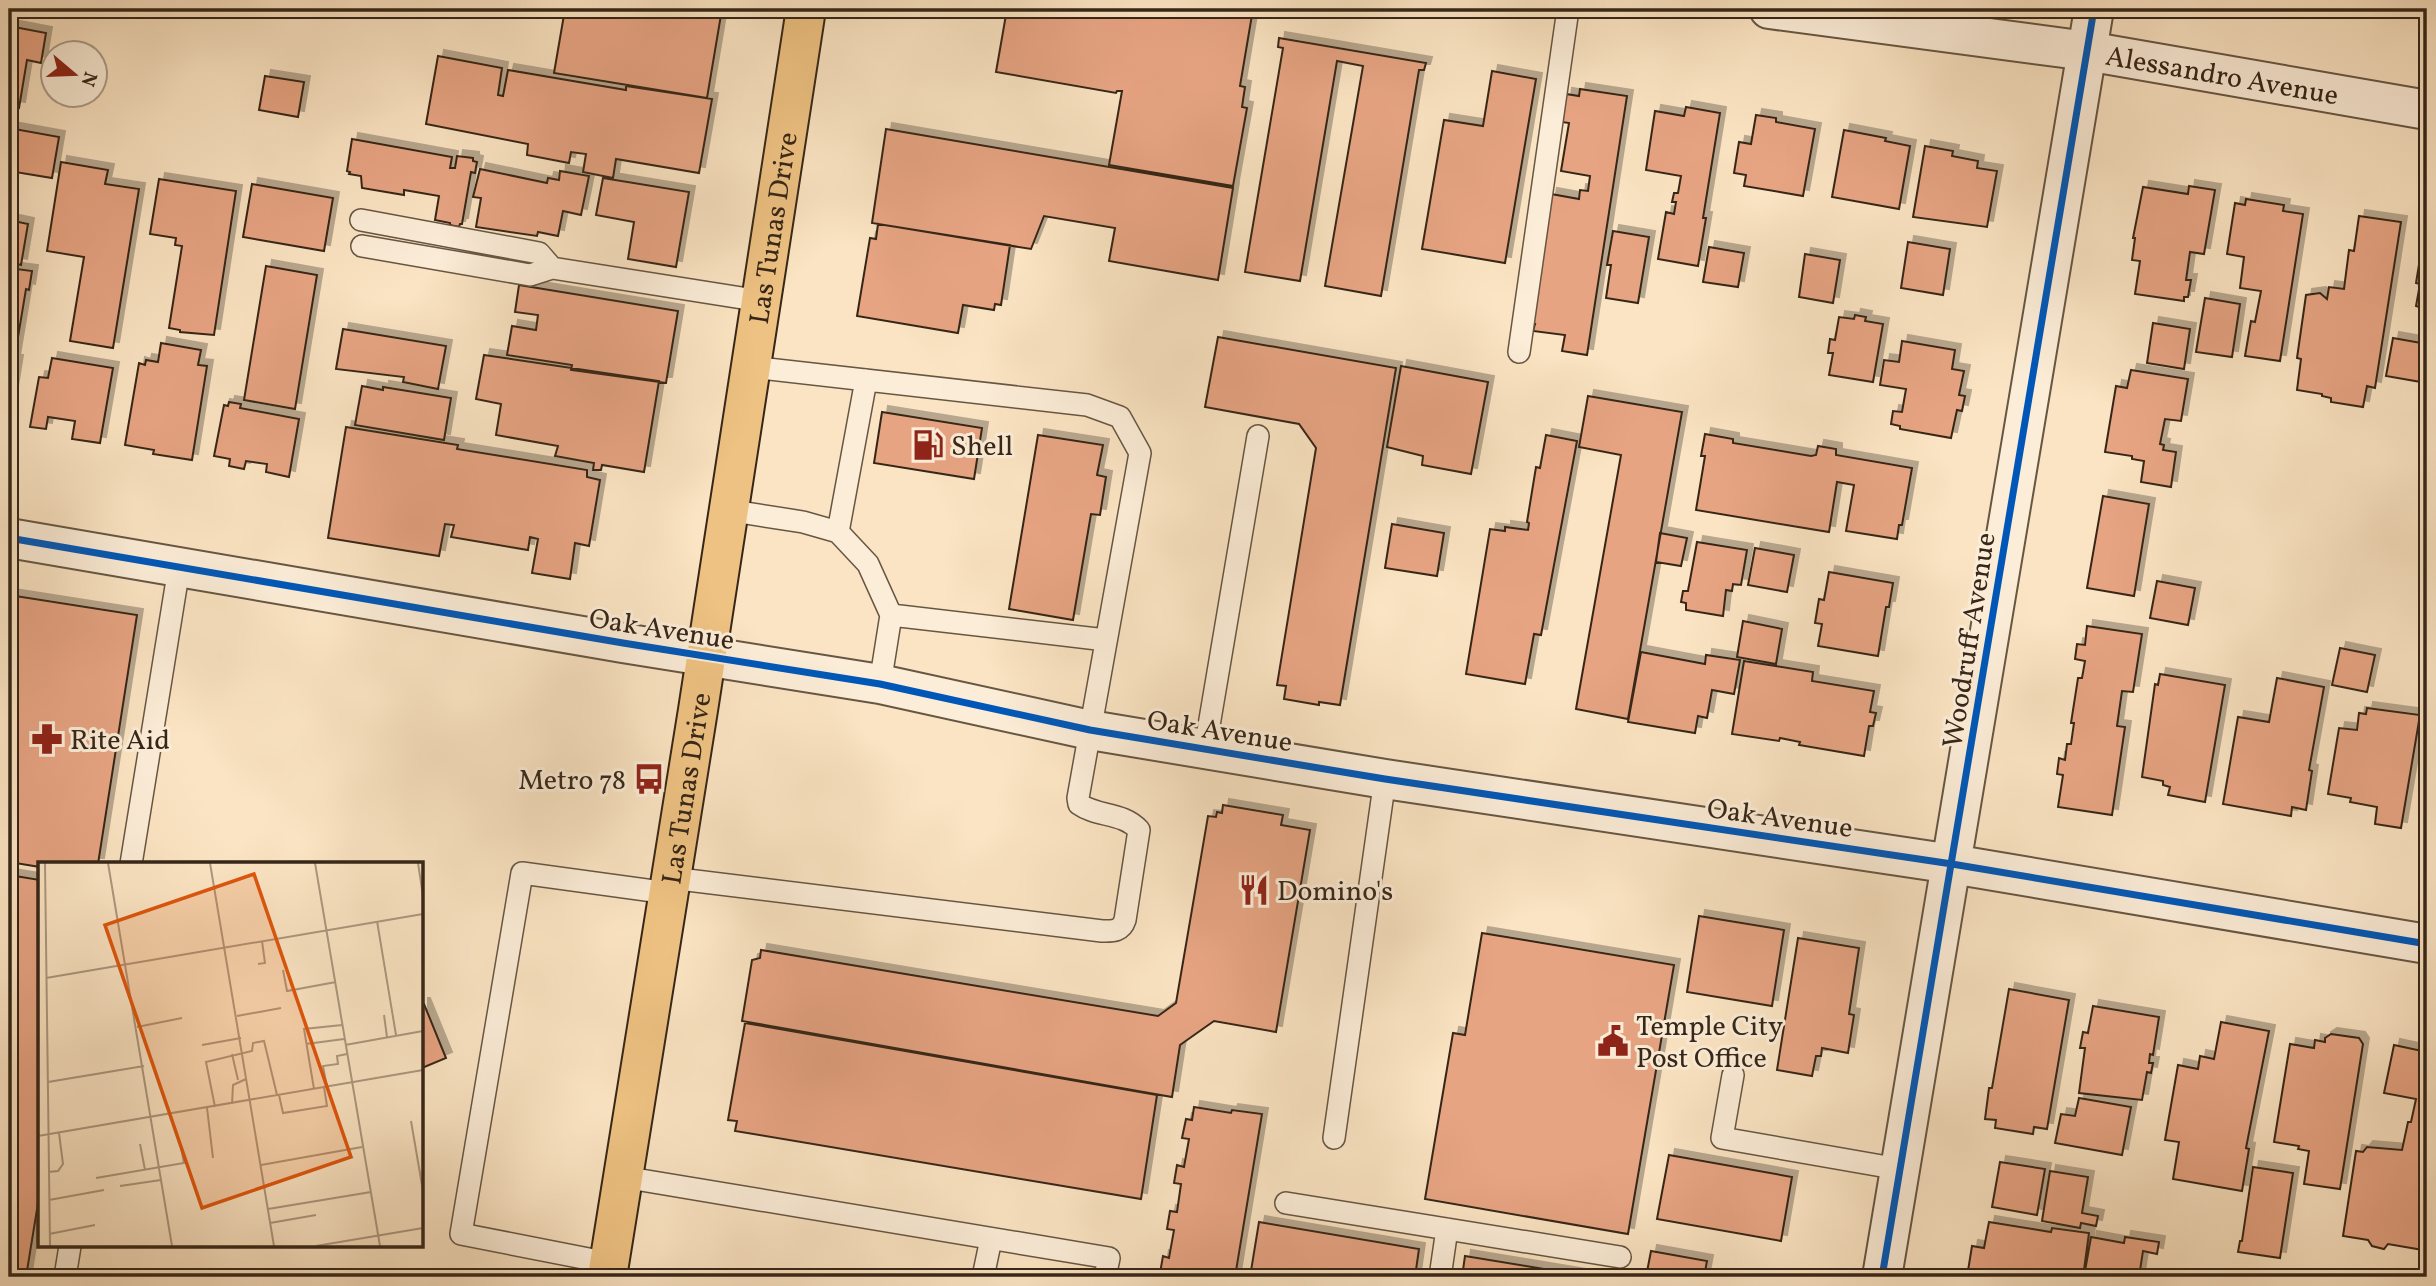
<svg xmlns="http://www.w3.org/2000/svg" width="2436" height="1286" font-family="Vollkorn,serif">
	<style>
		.building { fill: #e7a483; stroke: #362618; stroke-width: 2; filter: url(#shadow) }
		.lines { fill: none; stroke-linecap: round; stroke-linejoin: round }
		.service-casing { stroke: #675643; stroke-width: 24 }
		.minor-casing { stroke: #675643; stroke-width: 42 }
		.tertiary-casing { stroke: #675643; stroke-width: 42 }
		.primary-casing { stroke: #362618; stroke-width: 42 }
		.service { stroke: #fcedd8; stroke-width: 21 }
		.minor { stroke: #fcedd8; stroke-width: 38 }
		.tertiary { stroke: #fcedd8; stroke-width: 38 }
		.primary { stroke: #eec282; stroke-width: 38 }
		.cycleway-casing { stroke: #fcedd8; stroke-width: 11 }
		.cycleway { stroke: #0057b8; stroke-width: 7 }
		.labels { text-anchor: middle; stroke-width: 6; stroke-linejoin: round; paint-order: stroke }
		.street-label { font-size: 28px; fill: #362618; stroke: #fcedd8 }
		.poi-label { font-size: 28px; fill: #362618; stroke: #fcedd8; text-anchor: start }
		.inset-road { fill: none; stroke: #ac987f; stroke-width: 2 }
		.view { fill: #df560d; fill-opacity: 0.15; stroke: #df560d; stroke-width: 3.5 }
		.inset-edge { fill: none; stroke: #362618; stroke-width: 3.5 }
	</style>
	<defs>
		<filter id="shadow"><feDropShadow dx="6" dy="-6" stdDeviation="0" flood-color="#0004"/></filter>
	</defs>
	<rect width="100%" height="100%" fill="#fbe4c3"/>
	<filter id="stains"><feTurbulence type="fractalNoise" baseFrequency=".00286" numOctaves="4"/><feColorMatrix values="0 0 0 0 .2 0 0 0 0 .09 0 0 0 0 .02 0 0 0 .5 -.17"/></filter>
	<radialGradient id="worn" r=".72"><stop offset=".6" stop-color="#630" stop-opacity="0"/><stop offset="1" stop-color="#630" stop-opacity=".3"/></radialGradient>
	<path class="building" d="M565,9H722L707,98L554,73Z
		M1007,9H1253L1240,86L1245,87L1242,107L1247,108L1233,186L1109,165L1122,91H1117L1116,93L996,72Z
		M9,26L46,33L41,63L27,60L19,108L9,106Z
		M1279,38L1426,63L1424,70H1419L1381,296L1325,286L1363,66L1337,61L1300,281L1245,272L1283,48L1278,47Z
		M438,56L502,68L498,95L503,96L508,70L626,90V86L712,99L699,173L616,159L613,178L583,172L586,154L571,152L569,163L527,155L528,144L426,124Z
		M1492,71L1536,79L1505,263L1422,249L1444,120L1483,126Z
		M265,76L304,82L298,117L259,110Z
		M1580,89L1627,96L1587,355L1562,351L1565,335L1533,331L1535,324H1527L1551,194L1579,199L1580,190L1588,191L1590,176L1561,171L1569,123L1562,122L1566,94L1579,96Z
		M1686,107L1720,113L1703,218H1706L1698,266L1658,259L1666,212L1674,214L1676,202H1672L1674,193H1678L1681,176L1646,170L1655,111L1684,116Z
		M1756,115L1776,118V122L1815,129L1803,196L1744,186L1746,175L1734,173L1739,142L1751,144Z
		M9,128L59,137L52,178L9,171Z
		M886,129L1233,188L1218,280L1109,261L1115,228L1044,216L1031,249L872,223Z
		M1844,130L1886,138L1885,141L1910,146L1899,209L1832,197Z
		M352,139L452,157L450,168H455L457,156L473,158V161L477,162L475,173L471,172L462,224H460L459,227L450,225V223L435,220L439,196L404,190V195L362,188L361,176L349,174L350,172L347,171Z
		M1925,146L1953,151L1952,156L1978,161L1977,168L1997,171L1987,227L1913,217Z
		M61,162L108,170L105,184L139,189L113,348L70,341L84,257L47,251Z
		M480,169L547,183L548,178L559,180L560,171L589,176L581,215L563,211L558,236L538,232L537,236L476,227L481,198L473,197Z
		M603,178L689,192L676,267L628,259L634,222L596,215Z
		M159,179L236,191L214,335L180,332V330L169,328L182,246L175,245L176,238L150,234Z
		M252,184L333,198L324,251L243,237Z
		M2189,186L2215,190L2204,254L2190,252L2186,280H2191L2188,297H2184V301L2135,294L2140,261L2132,260L2135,238H2133L2143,187L2188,194Z
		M2246,199L2284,205L2283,211L2303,214L2280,361L2245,356L2251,321L2255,322L2261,291L2240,288L2244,257L2227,254L2235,203L2245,205Z
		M2359,216L2401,222L2375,388L2367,386L2363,407L2331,402V398L2322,396V394L2297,390L2301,359L2297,358L2306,295L2320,293L2327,299L2329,287L2344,289L2349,250L2354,251Z
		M9,220L28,224L21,265L9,262Z
		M878,224L1010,245L1001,305L995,304L994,310L963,305L958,333L857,316L870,238L876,239Z
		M1613,231L1649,237L1638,303L1606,298L1611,265H1607Z
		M2424,234L2427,235V328L2420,327L2423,308L2416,306L2420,284L2416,283Z
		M1908,242L1950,249L1943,295L1901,288Z
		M1709,247L1744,253L1738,287L1703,282Z
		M1805,254L1840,260L1833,303L1799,297Z
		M266,266L317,275L295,409L244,400Z
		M9,268L32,271L29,290L26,289L14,361H17L9,410Z
		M519,285L678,311L666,383L571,370L572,365L507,355L512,326L536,330L538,315L515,312Z
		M2205,298L2240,304L2232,357L2196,352Z
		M1855,315L1866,317L1865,321L1883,324L1873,382L1829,375L1833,353H1828L1830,339L1835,340L1839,317L1854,319Z
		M2153,323L2190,329L2184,369L2147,363Z
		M343,329L446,346L438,389L403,382L404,377L336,369Z
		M1218,337L1396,368L1340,705L1319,702V705L1284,699L1286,686L1277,685L1316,448L1299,424L1205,407Z
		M2393,338L2427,344L2421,382L2386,376Z
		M1902,341L1955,350L1952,369L1964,371L1959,395L1965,396L1962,411L1957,410L1951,438L1900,429V426L1891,424L1893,411L1902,412L1906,389L1880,385L1884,360L1899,362Z
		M161,343L201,350L198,365L207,366L192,460L153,454L154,450L125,445L139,363L145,365L146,360L158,362Z
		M484,355L659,381L644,472L602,465L601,470H593L594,463L555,456L558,446L496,435L501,404L476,399Z
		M52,358L113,368L100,443L72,439L75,421L48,417L46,429L30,427L39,377L48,378Z
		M1401,366L1488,382L1471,474L1422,465L1423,456L1387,447Z
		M2131,370L2188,379L2181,421L2165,419L2160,444L2164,445L2163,450L2176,452L2171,487L2141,482L2144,461L2132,459V456L2105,452L2116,386L2127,388Z
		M362,386L383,390V387L451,398L444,440L355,425Z
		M1588,396L1682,412L1628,719L1576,709L1621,455L1579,447Z
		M229,402L241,404L240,408L299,419L289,477L266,472L267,464L246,461L244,469L229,466L230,459L214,456L224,405L228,406Z
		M882,412L982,428L974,479L874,463Z
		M346,427L458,445L457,449L587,470V477L600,480L589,546L575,543L570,579L532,573L538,539L530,537L528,550L451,537L454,525L445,524L439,556L328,538Z
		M1705,434L1733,439V443L1811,456L1816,455L1818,446L1836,449V455L1912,468L1902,525H1899L1897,539L1846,531L1854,485L1837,482L1829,532L1696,510L1705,456H1701Z
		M1038,435L1103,445L1097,475L1106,477L1100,515L1091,514L1073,620L1009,609Z
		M1546,435L1577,441L1541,635L1534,634L1525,684L1466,674L1490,529L1505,531V527L1528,530L1529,523L1527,522L1536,467L1540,468Z
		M2103,496L2149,504L2134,596L2087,588Z
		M1392,524L1444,533L1437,576L1385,568Z
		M1660,533L1687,538L1681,566L1656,562Z
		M1697,542L1747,550L1741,585L1733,584L1732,591L1726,590L1723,616L1686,610V603L1681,602L1683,591H1688Z
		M1755,548L1794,555L1787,592L1748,585Z
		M1829,572L1893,583L1889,607H1886L1878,656L1818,646L1822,624L1815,623L1819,599L1824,600Z
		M2157,581L2195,588L2188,625L2150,618Z
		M9,595L137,615L98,864H40V867L9,862Z
		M1743,621L1782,629L1776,664L1737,657Z
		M2087,626L2142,634L2133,692L2122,691L2117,726L2125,727L2112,815L2058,807L2063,775L2057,774L2059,758L2065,760L2067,744H2071L2074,723H2071L2078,678H2082L2085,661L2075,659L2077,644L2085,645Z
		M2340,648L2375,655L2367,692L2332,685Z
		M1641,652L1705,664L1706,655L1740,660L1734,694L1712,690L1707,718L1698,716L1695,733L1628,722Z
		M1744,661L1813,672L1812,681L1874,691L1870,712L1876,713L1873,726H1869L1864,756L1799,745L1800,742L1780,738L1779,741L1732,734Z
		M2160,674L2225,685L2205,802L2168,795L2170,787L2163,785V781L2142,777L2155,684L2158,685Z
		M2277,678L2324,687L2309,770L2312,771L2306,810L2292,807L2291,816L2223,804L2238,717L2269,722Z
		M2367,708L2420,715L2401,828L2375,824L2377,807L2350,802L2351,798L2328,794L2339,728L2357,730L2359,713L2366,714Z
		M1223,805L1283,815L1281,825L1310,830L1276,1032L1214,1021L1180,1045L1172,1097L742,1021L752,960L760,958L761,950L1158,1016L1176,1003L1208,816L1216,817L1217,812L1222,813Z
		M9,875L40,880V1191L26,1277H9Z
		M1699,916L1784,930L1772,1006L1687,992Z
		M1482,933L1674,965L1628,1234L1425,1199L1453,1033L1465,1035Z
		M1798,938L1859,948L1849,1014L1854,1015L1848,1053L1822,1048L1821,1056H1816L1812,1076L1777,1070Z
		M2009,989L2069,1000L2047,1129L2034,1127L2033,1134L1995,1128L1996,1120L1985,1119L1989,1088H1992Z
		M422,1004H424L446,1058L422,1068Z
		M2093,1006L2159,1017L2153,1055L2150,1054L2149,1063H2153L2151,1073L2147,1072L2142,1100L2079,1093L2085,1048H2080L2083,1032L2088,1033Z
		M2221,1022L2269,1031L2246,1148L2249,1149L2242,1191L2173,1179L2179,1142L2165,1140L2178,1065L2198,1069L2200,1056L2214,1059Z
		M745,1023L1157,1095L1141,1199L735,1131L737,1121L728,1120Z
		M2331,1034L2359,1038L2363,1044L2340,1189L2304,1184L2309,1151L2298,1149L2299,1146L2274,1142L2290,1044L2314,1048L2315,1040L2325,1042V1038Z
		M2394,1045L2427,1052V1226L2423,1250L2388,1244L2384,1249L2372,1246L2368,1240L2343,1236L2356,1151L2363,1152L2367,1147L2402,1150L2408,1122H2411L2416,1099L2384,1093Z
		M2079,1098L2131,1107L2122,1155L2055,1143L2061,1114L2075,1116Z
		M1194,1107L1231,1113L1232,1110L1262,1114L1235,1277H1165L1166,1274L1160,1273L1163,1256L1169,1258L1174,1230L1167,1229L1170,1211L1177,1212L1181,1184L1174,1183L1177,1165L1184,1167L1189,1139L1182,1138L1186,1119L1192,1120Z
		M1669,1155L1792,1177L1781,1241L1657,1219Z
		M2000,1162L2045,1169L2037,1215L1992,1207Z
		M2253,1167L2293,1173L2280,1258L2238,1252L2240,1241H2242Z
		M2050,1171L2088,1177L2082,1213L2098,1216L2096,1226L2081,1223L2080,1228L2042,1221Z
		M1259,1222L1419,1249L1415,1277H1250Z
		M1989,1222L2051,1232L2052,1228L2089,1233L2083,1277H1967L1972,1246L1984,1248Z
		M2091,1237L2124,1243L2125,1237L2159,1242L2157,1254L2143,1251L2139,1277H2116L2085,1271Z
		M1651,1251L1707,1261L1704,1277H1646Z
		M1465,1256L1592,1277H1462Z"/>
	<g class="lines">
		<defs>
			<path id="service" d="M361,220L539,253L552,268L761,301
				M362,246L530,275L552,268
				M1519,352L1568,9
				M727,510L803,522L838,532L868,564L891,615L880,684
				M838,532L866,380
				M891,615L1106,640
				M1205,749L1258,436
				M131,864L179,568
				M671,878L1102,931C1112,931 1121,932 1125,920L1139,830C1123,812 1097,817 1079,804L1078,798L1140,453L1120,417L1087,405L751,367
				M1733,1075L1722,1138L1899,1169
				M1334,1138L1385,779
				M623,1177L1109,1258L1105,1277
				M1286,1203L1447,1229
				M609,1263L461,1234L522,873L668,893
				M65,1277L70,1246
				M983,1277L991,1239
				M1440,1277L1447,1229L1620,1257"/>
			<g id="minor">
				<path id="s1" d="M1769,9L2087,51L2427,110"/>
				<path d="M1882,1277L2094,9"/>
			</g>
			<path id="tertiary" d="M9,538L623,643L880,684L1090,730L1385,779L1952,864L2427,944"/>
			<g id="primary">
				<path id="s2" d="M607,1277L698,710L806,9"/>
			</g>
		</defs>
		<use href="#service" class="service-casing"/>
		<use href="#minor" class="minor-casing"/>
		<use href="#tertiary" class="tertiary-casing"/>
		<use href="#primary" class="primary-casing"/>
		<use href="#service" class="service"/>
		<use href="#minor" class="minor"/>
		<use href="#tertiary" class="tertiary"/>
		<use href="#primary" class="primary"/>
		<defs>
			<path id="cycleway" d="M9,538L623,643L880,684L1090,730L1385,779L1952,864L2427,944
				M1882,1277L2094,9"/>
		</defs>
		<use href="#cycleway" class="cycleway-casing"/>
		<use href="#cycleway" class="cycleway"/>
	</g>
	<defs>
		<symbol id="fuel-bare" viewBox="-9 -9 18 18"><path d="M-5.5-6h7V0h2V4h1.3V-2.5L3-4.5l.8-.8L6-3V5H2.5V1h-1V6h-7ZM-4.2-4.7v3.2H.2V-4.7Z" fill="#8f2418" stroke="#fcedd8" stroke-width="2.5" paint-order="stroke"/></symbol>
		<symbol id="pharmacy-bare" viewBox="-9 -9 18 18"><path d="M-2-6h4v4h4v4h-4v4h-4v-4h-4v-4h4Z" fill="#8f2418" stroke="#fcedd8" stroke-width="2.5" paint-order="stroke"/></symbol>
		<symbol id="bus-bare" viewBox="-9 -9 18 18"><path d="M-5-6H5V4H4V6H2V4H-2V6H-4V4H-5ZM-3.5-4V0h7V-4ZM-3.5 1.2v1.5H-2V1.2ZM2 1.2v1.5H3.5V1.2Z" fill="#8f2418" stroke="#fcedd8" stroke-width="2.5" paint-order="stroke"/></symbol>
		<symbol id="restaurant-bare" viewBox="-9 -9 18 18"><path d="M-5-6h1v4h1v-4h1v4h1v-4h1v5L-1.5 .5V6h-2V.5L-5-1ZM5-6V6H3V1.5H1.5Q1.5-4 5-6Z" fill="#8f2418" stroke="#fcedd8" stroke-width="2.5" paint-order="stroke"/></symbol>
		<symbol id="civic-bare" viewBox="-9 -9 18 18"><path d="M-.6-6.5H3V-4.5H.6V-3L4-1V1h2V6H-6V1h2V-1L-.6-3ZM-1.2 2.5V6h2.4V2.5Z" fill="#8f2418" stroke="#fcedd8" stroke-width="2.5" paint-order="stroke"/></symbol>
	</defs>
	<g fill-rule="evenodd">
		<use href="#fuel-bare" x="906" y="423" width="44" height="44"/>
		<use href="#pharmacy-bare" x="25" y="717" width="44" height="44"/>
		<use href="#bus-bare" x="627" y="757" width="44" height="44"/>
		<use href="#restaurant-bare" x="1232" y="868" width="44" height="44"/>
		<use href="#civic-bare" x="1591" y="1019" width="44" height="44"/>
	</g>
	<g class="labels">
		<g class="street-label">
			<text dy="10" stroke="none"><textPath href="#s1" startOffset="458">Alessandro Avenue</textPath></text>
			<text dy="10" stroke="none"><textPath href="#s2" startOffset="1062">Las Tunas Drive</textPath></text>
			<text transform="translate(662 628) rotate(9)" y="10">Oak Avenue</text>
			<text transform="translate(1968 640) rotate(-81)" y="10">Woodruff Avenue</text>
			<text transform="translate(1220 730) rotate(9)" y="10">Oak Avenue</text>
			<text dy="10" stroke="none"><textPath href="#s2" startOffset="495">Las Tunas Drive</textPath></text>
			<text transform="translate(1780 817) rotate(8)" y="10">Oak Avenue</text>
		</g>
		<g class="poi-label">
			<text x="951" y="455">Shell</text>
			<text x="70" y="749">Rite Aid</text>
			<text x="626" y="789" text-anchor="end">Metro 78</text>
			<text x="1277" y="900">Domino's</text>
			<text x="1636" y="1035">Temple City<tspan x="1636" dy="32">Post Office</tspan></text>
		</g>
	</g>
	<g transform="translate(38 862)">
		<rect width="385" height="385" fill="#fbe4c3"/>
		<path class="inset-road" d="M7,1L12,384M70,1L134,384M172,1L236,384M277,1L342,384M380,1L385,34M339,59L358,173M220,102L227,101L224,79M245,108L249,129L298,120M8,116L385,52M346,153L349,175M199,154L243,146M99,165L144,156M268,182L306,177M164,183L203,176M307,183L385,169M194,192L200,218M10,220L106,204M289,225L285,204L300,202L299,194L309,192M276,227L266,167L304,163M241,233L245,251L289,244L286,225M194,242L195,223L208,217M177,245L168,200L214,189L215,181L226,179L239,233M169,246L175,296M373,259L385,329M0,274L385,208M102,282L107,308M223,303L324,285M10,310L20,309L25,302L21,271M58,316L146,301L143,285M82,324L123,318M11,338L66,328M230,347L333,330M232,361L278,353M11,372L57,363M278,384L385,366"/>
		<path class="view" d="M216,12L313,295L164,346L67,63Z"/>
		<rect width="385" height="385" class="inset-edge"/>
	</g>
	<rect width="2436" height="1286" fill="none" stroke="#fbe4c3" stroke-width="35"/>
	<rect x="10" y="10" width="2415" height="1265" fill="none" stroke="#362618" stroke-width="3.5"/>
	<rect x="18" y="18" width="2401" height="1251" fill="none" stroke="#362618" stroke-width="2"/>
	<g transform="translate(74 74) rotate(109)"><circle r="33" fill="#fcedd8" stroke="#ad9d8b" stroke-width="2"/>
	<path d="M0-5L12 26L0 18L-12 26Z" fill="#8f2418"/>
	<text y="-10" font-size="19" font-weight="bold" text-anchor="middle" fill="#362618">N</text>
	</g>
	<rect width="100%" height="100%" filter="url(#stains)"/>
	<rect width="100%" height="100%" fill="url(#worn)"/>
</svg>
